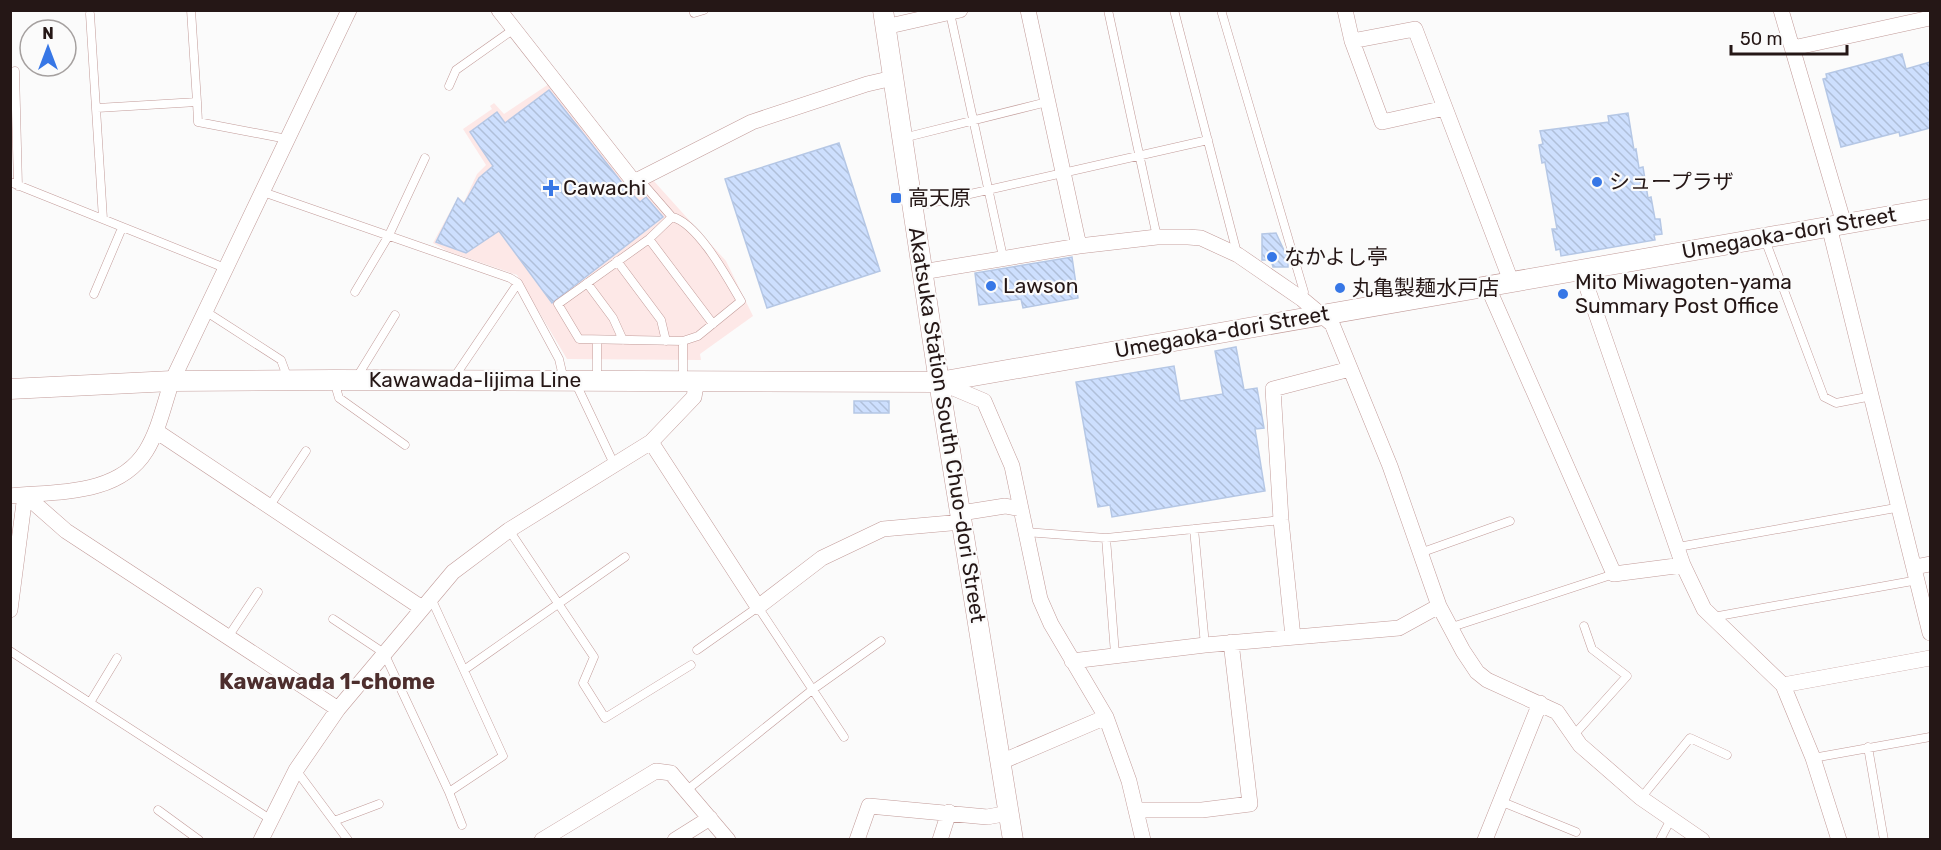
<svg xmlns="http://www.w3.org/2000/svg" width="1941" height="850" font-family="Rubik,'Noto Sans JP',sans-serif">
	<style>
		.built { fill: #fde8e7 }
		.building { fill: url(#building-back-hatch); stroke: #b5c7e5; stroke-width: 1.5 }
		.lines { fill: none; stroke-linecap: round; stroke-linejoin: round }
		.service-casing { stroke: #c29b99; stroke-width: 9 }
		.minor-casing { stroke: #c29b99; stroke-width: 16 }
		.tertiary-casing { stroke: #c29b99; stroke-width: 21 }
		.service { stroke: #fff; stroke-width: 8 }
		.minor { stroke: #fff; stroke-width: 15 }
		.tertiary { stroke: #fff; stroke-width: 20 }
		.poi-dot { fill: #3777e6; stroke: #fbfbfb; stroke-width: 2 }
		.labels { text-anchor: middle; stroke-width: 4.5; stroke-linejoin: round; paint-order: stroke }
		.poi-label { font-size: 21px; fill: #251716; stroke: #fbfbfb; text-anchor: start }
		.street-label { font-size: 21px; fill: #251716; stroke: #fbfbfb }
		.neighbourhood-label { font-size: 22px; font-weight: bold; fill: #4d2e2d; stroke: #fbfbfb }
	</style>
	<defs>
		<pattern id="building-back-hatch" width="6" height="6" patternUnits="userSpaceOnUse" patternTransform="scale(1.5)"><rect width="6" height="6" fill="#cddffe"/><path d="M-1 5l2 2M0 0l6 6M5-1l2 2" fill="none" stroke="#b0bfd9"/></pattern>
	</defs>
	<rect width="100%" height="100%" fill="#fbfbfb"/>
	<path class="built" d="M552,82L637,192L652,179L726,261L753,316L700,354L701,360L567,359L517,275L447,251L433,243L458,197L464,202L477,174L486,165L463,129L492,109L490,106L494,103L504,114Z"/>
	<path class="building" d="M1902,54L1906,69L1930,62V128L1900,136L1899,132L1841,147L1823,79L1827,78L1826,74Z
		M549,90L626,188L640,202L646,197L663,217L552,303L499,231L466,253L436,242L458,198L464,204L479,178L493,166L470,132L497,112L505,123Z
		M1628,113L1634,150L1636,149L1639,168L1643,167L1648,198L1651,197L1655,219H1660L1662,234L1654,235L1655,240L1561,256L1560,249L1556,250L1552,229H1557L1545,162L1542,163L1539,145L1543,144L1540,131L1609,122L1608,116Z
		M839,143L880,271L767,308L725,179Z
		M1276,233L1288,259V267H1273L1271,260H1262V234Z
		M1072,257L1078,298L1023,308L1021,299L979,305L975,273Z
		M1236,347L1244,390L1257,388L1264,428L1255,429L1265,491L1112,517L1110,505L1098,507L1076,382L1174,366L1180,401L1223,394L1215,351Z
		M854,401H889V413H854Z"/>
	<g class="lines">
		<defs>
			<path id="service" d="M693,10L694,13L704,10
				M1108,10L1157,237
				M1174,10L1237,253
				M1221,10L1304,292L1302,299
				M950,13L1003,257
				M90,14L103,219
				M15,71L18,186
				M449,86L456,70L514,29
				M197,102L198,122L287,139
				M97,108L197,102L191,10
				M903,138L1047,102
				M639,179L672,217
				M10,182L225,268
				M263,192L510,278L518,283L559,359L562,372L578,388L615,466
				M913,207L1208,140
				M672,217C698,223 728,279 741,301L698,336L683,341L579,339L558,304L649,239Z
				M1764,237L1824,397L1836,403L1872,396
				M649,239L713,324
				M617,261L661,320L666,341
				M587,283L613,318L623,340
				M355,292L389,235L425,158
				M94,294L122,228
				M205,311L281,360L288,379
				M683,341V379
				M357,377L395,315
				M453,379L518,283
				M597,379V340
				M334,381L339,398L405,445
				M269,507L306,451
				M1194,529L1205,645
				M509,530L594,657L583,683L605,718L691,665
				M1025,532L1106,538L1281,520
				M1106,538L1115,654
				M1678,547L1901,507
				M1420,553L1510,521
				M431,598L503,756L449,792L462,825
				M1713,617L1918,580
				M333,619L384,653L449,792
				M1452,627L1614,574
				M228,637L258,592
				M697,650L758,607L844,737
				M10,651L270,819
				M464,670L625,557
				M91,701L117,658
				M1573,736L1627,676L1592,649L1584,626
				M1868,747L1884,840
				M1813,758L1930,737
				M296,770L348,840
				M687,790L812,690L881,641
				M1641,798L1690,738L1727,755
				M1500,801L1576,832
				M158,810L199,840
				M334,821L379,804
				M1660,840L1671,819"/>
			<path id="minor" d="M499,10L634,182L752,122L867,84L893,78
				M1028,10L1079,246
				M1345,10L1352,41
				M1781,10L1844,224
				M885,27L960,10
				M1793,48L1930,18
				M1445,108L1382,122L1352,41L1415,29L1511,281
				M1829,226L1930,633
				M1581,270L1683,565L1704,609L1783,685L1813,758L1839,840
				M922,272L1079,246L1157,237H1188L1201,238L1238,255L1302,299L1332,324L1390,466L1439,606L1463,651L1477,672L1487,680L1557,712L1580,745L1641,798L1702,840
				M1487,285L1614,574L1683,565
				M939,382L984,401L1012,466L1040,599L1051,624L1106,717L1129,781L1143,840
				M156,431L422,608
				M651,442L758,607L822,558L883,529L962,522
				M25,495L66,531L338,709
				M10,496C57,491 118,496 146,451C159,430 164,404 172,381L349,10
				M961,513L1005,506L1021,509
				M1915,567L1930,564
				M10,610L25,495
				M1293,637L1281,520L1273,389L1350,369
				M1072,661L1205,645L1399,628L1439,606
				M1783,685L1930,658
				M1001,762L1106,717
				M1137,810H1202L1250,804L1231,642
				M261,840L296,770L338,709L453,572L509,530L651,442L694,397L697,380
				M542,840L656,771L671,773L728,840
				M675,840L710,818
				M857,840L869,806L987,817L1009,813
				M940,840L949,812
				M1485,840L1540,703"/>
			<path id="tertiary" d="M883,10L939,382L1013,840
				M10,389L172,381L334,380L939,382L1930,209"/>
		</defs>
		<use href="#service" class="service-casing"/>
		<use href="#minor" class="minor-casing"/>
		<use href="#tertiary" class="tertiary-casing"/>
		<use href="#service" class="service"/>
		<use href="#minor" class="minor"/>
		<use href="#tertiary" class="tertiary"/>
	</g>
	<g class="poi-dot">
		<circle cx="1597" cy="182" r="6"/>
		<path d="M548 179h6v6h6v6h-6v6h-6v-6h-6v-6h6z"/>
		<rect x="890" y="192" width="12" height="12" rx="3"/>
		<circle cx="1272" cy="257" r="6"/>
		<circle cx="991" cy="286" r="6"/>
		<circle cx="1340" cy="288" r="6"/>
		<circle cx="1563" cy="294" r="6"/>
	</g>
	<g class="labels">
		<g class="poi-label">
			<text x="1609" y="189">シュープラザ</text>
			<text x="563" y="195">Cawachi</text>
			<text x="908" y="205">高天原</text>
			<text x="1284" y="264">なかよし亭</text>
			<text x="1575" y="289">Mito Miwagoten-yama<tspan x="1575" dy="24">Summary Post Office</tspan></text>
			<text x="1003" y="293">Lawson</text>
			<text x="1352" y="295">丸亀製麺水戸店</text>
		</g>
		<g class="street-label">
			<text transform="translate(1789 233) rotate(-10)" y="7">Umegaoka-dori Street</text>
			<text transform="translate(1222 332) rotate(-10)" y="7">Umegaoka-dori Street</text>
			<text x="475" y="387">Kawawada-Iijima Line</text>
			<text transform="translate(947 425) rotate(81)" y="7">Akatsuka Station South Chuo-dori Street</text>
		</g>
		<g class="neighbourhood-label">
			<text x="327" y="689">Kawawada 1-chome</text>
		</g>
	</g>
	<rect width="1941" height="850" fill="none" stroke="#251716" stroke-width="24"/>
	<g transform="translate(48 48)"><circle r="28" fill="#fbfbfb" stroke="#a5a09f" stroke-width="1.5"/>
	<path d="M0-4.5L10 22L0 15L-10 22Z" fill="#3777e6"/>
	<text y="-9" font-size="16" font-weight="bold" text-anchor="middle" fill="#251716">N</text>
	</g>
	<path d="M1731 45v9h116v-9" fill="none" stroke="#251716" stroke-width="3"/>
	<text x="1740" y="45" font-size="18" fill="#251716" stroke="#fbfbfb" stroke-width="4.5" paint-order="stroke">50 m</text>
</svg>
